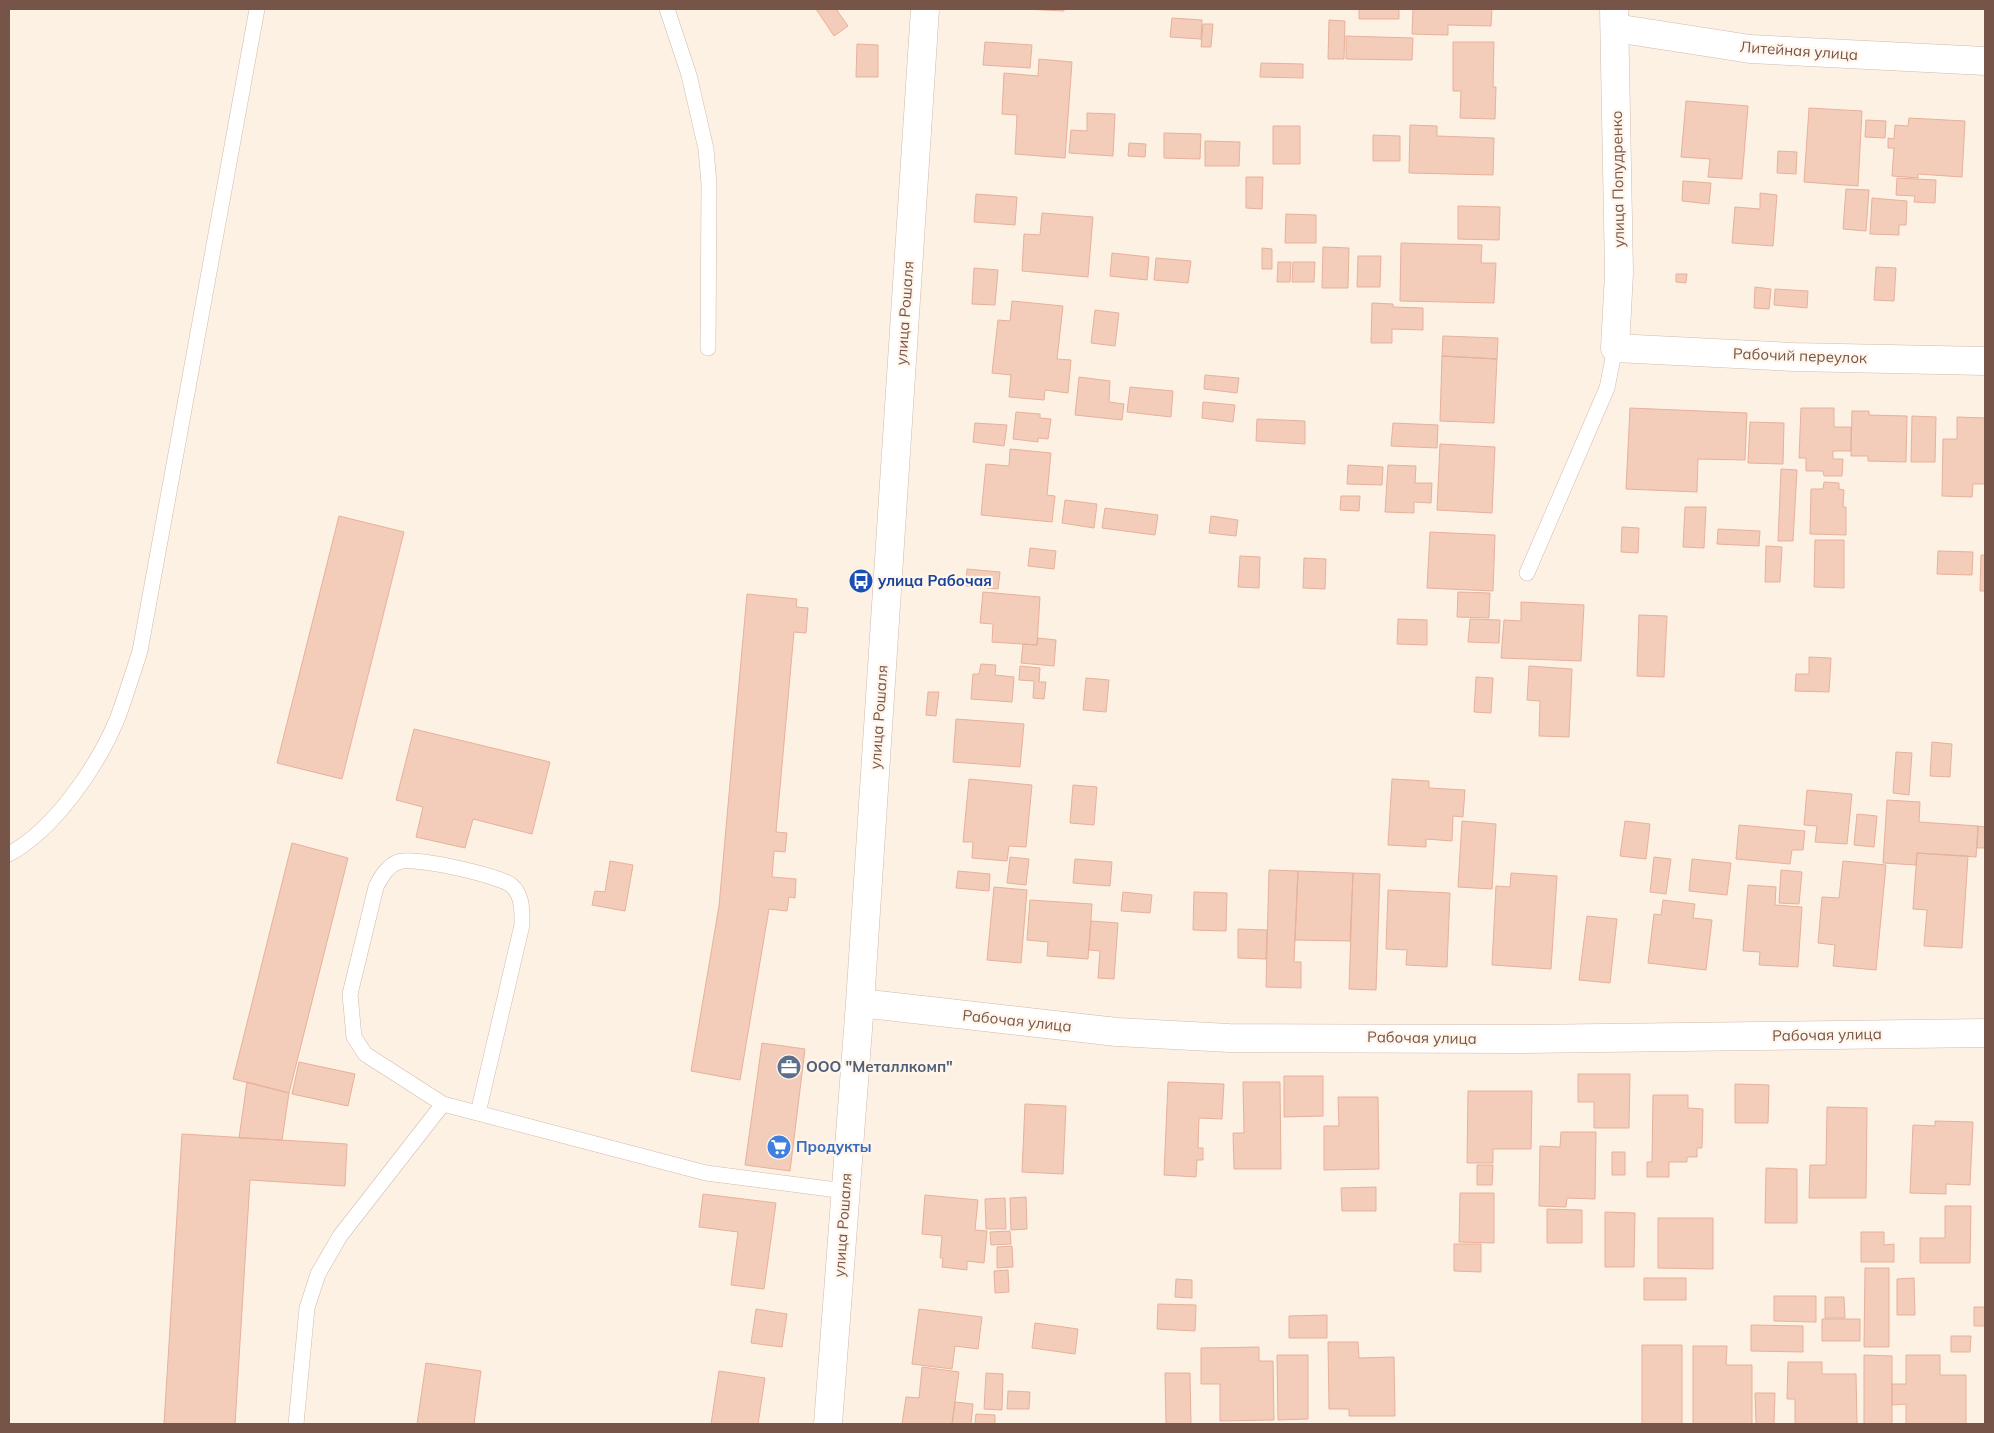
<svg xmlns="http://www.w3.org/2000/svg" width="1994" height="1433" font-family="Mulish,sans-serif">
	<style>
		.building { fill: #f3ccba; stroke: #e7b19a }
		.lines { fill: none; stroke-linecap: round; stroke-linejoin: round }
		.lane-casing { stroke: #d1baac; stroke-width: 16 }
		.street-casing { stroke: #d1baac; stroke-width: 29 }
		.secondary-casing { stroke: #d4b9aa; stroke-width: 29 }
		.lane { stroke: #fff; stroke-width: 15 }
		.street { stroke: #fff; stroke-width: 28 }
		.secondary { stroke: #fff; stroke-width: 28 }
		.labels { text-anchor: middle; stroke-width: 4.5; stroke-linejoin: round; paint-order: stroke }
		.street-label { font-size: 15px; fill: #765548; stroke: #fff5eb }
		.transit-label { font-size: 15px; font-weight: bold; fill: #164399; stroke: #fff5eb; text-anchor: start }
		.service-label { font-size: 15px; font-weight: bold; fill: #4e5e75; stroke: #fff5eb; text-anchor: start }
		.shop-label { font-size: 15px; font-weight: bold; fill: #366cbe; stroke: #fff5eb; text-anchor: start }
	</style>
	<rect width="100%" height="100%" fill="#fdf1e4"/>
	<path class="building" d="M816,9H836L848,26L834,36Z
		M1024,9H1064V11Z
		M1359,9H1399V19H1359Z
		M1413,9H1492L1491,26L1448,25V35L1412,34Z
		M1172,18L1202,20L1201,39L1170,37Z
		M1329,20L1345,21L1344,59H1328Z
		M1203,24H1213L1211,47H1201Z
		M1346,36L1413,38L1412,60L1346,59Z
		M985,42L1032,45L1030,68L983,65Z
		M1453,42H1494L1493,87H1496L1495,119L1460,118L1461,91H1453Z
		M857,44L878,45V77H856Z
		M1039,59L1072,62L1065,158L1015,154L1017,115L1002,114L1004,73L1038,76Z
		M1261,63L1303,64V78L1260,77Z
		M1686,101L1748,106L1742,179L1708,177L1710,159L1681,157Z
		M1809,108L1862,111L1858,186L1804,182Z
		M1087,113L1115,114L1113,156L1069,153L1071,130L1087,131Z
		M1909,118L1965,121L1962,177L1918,174V178L1892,176L1894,148H1888V138L1894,139L1895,125L1908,126Z
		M1866,120L1886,121L1885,138L1865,137Z
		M1410,125L1437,126V136L1494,138L1493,175L1409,173Z
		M1273,126H1300V164H1273Z
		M1164,133L1201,134L1200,159L1164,158Z
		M1373,135L1400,136V161H1373Z
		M1205,141L1240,142L1239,166H1205Z
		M1129,143L1146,144L1145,157L1128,156Z
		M1778,151L1797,152L1796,174L1777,173Z
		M1246,177H1263L1262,209L1246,208Z
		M1897,178L1936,180L1935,203L1914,202L1915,196L1896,195Z
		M1683,181L1711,183L1709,204L1682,201Z
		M1846,189L1869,190L1866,231L1843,229Z
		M1760,193L1777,195L1773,246L1732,243L1735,207L1760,209Z
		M976,194L1017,197L1015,225L974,222Z
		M1872,198L1907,201L1906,225H1899V235L1870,234Z
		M1458,206L1500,207L1499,240L1458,239Z
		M1042,213L1093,217L1088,277L1022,271L1024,234L1040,235Z
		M1286,214L1316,215V243H1285Z
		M1401,243L1482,245L1481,263H1496L1494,303L1400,301Z
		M1323,247L1349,248L1348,288H1322Z
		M1262,248L1272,249V269H1262Z
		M1112,253L1149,257L1147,280L1110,276Z
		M1358,256H1381L1380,287H1357Z
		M1156,258L1191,261L1188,283L1154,280Z
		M1278,262H1291L1290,282H1277Z
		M1293,262H1315L1314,282H1292Z
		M1876,267L1896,268L1894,301L1874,300Z
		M974,268L998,270L995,305L972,304Z
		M1676,274H1687L1686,283L1676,282Z
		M1755,287L1771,289L1769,309L1754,308Z
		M1775,289L1808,291L1807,308L1774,305Z
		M1012,301L1063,306L1057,359L1071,360L1068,393L1045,390L1044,400L1009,397L1011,375L992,373L998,320L1010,321Z
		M1372,303L1393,304V307L1423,308V330L1392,329V343H1371Z
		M1095,310L1119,313L1115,346L1091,343Z
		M1443,336L1498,338L1497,359L1442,356Z
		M1442,356L1497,359L1494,423L1440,421Z
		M1205,375L1239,378L1237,393L1204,389Z
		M1079,377L1110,381L1109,402L1124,404L1122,420L1075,415Z
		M1130,387L1173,391L1171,417L1127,412Z
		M1203,402L1235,405L1233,422L1202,418Z
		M1630,408L1747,413L1745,460L1698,459L1697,492L1626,489Z
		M1801,408H1834V427H1851V451H1833V459H1843L1842,476H1824L1823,471H1806V458H1799Z
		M1852,411H1869V415L1907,416L1906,462L1868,461V456H1851Z
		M1016,412L1040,414V418L1051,419L1048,439L1038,438V442L1013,439Z
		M1912,416L1936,417L1935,462H1911Z
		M1957,417L1985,418V484H1973L1972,497L1942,496L1943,439H1957Z
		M1257,419L1305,421V444L1256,441Z
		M1750,422L1784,423L1783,464L1748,463Z
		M975,423L1007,425L1004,446L973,442Z
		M1393,423L1438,425L1437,448L1391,446Z
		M1440,444L1495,447L1492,513L1437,510Z
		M1010,449L1051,453L1047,495L1055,496L1052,522L981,515L986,464L1009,466Z
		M1348,465L1383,467L1382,485L1347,484Z
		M1388,465L1416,466L1415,483H1432L1431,503L1414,502V513L1385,512Z
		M1781,469L1797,470L1793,541H1778Z
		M1824,482L1839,483V489L1844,490L1843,507H1846V535L1810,534L1811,489H1823Z
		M1341,496H1360L1359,511L1340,510Z
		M1065,500L1097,504L1094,528L1062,523Z
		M1685,507H1706L1704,548L1683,547Z
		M1105,508L1158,515L1155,535L1102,528Z
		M339,516L404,532L342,779L277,763Z
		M1211,516L1238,520L1236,536L1209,533Z
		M1622,527L1639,528L1638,553L1621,552Z
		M1718,529L1760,531L1759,546L1717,544Z
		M1430,532L1495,535L1493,591L1427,588Z
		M1815,540H1844V588L1814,587Z
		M1766,546L1782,547L1780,582H1765Z
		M1030,548L1056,551L1054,569L1028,566Z
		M1938,551L1973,552L1972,575L1937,574Z
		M1981,555H1985V611V591H1980Z
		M1240,556L1260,557L1259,588L1238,587Z
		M1304,558L1326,559L1325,589L1303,588Z
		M967,569L1000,572L998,589L966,586Z
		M983,592L1040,597L1037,645L992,642L993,624L980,623Z
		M1458,592L1490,593L1489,618L1457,617Z
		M747,594L797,599L796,607L808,608L806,633L794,632L776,832L787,833L785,852L774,851L772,877L796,879L795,898L789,897L787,911L769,909L740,1080L691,1071L719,906Z
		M1521,602L1584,605L1581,661L1501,658L1504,620L1521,621Z
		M1639,615L1667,616L1664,677L1637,676Z
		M1398,619L1427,620V645L1397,644Z
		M1470,619L1500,620L1499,643L1468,642Z
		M1038,638L1056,640L1054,666L1021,663L1023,644L1037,645Z
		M1809,657L1831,658L1829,692L1795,691L1796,674H1809Z
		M981,664L996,665L995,675L1014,677L1012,702L971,699L973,674H979Z
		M1020,666L1040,668L1039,682H1046L1044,699L1033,698L1034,681L1019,680Z
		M1529,666L1572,669L1569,737L1539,736L1540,701L1527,700Z
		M1476,677L1493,678L1491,713L1474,712Z
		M1086,678L1109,680L1106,712L1083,710Z
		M928,692H939L936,716L926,715Z
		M956,719L1024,724L1020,767L953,762Z
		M414,729L550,762L532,834L473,819L465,848L416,837L423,807L396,800Z
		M1932,742L1952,744L1950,777L1930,776Z
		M1896,752L1912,753L1909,795L1893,793Z
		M969,779L1032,785L1026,847L1009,846L1007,861L972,858L973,842H963Z
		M1392,779L1429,781V788L1465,790L1463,817L1453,816L1452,841L1426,839V847L1388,845Z
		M1073,785L1097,787L1094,825L1070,823Z
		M1807,790L1852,794L1847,844L1815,842L1817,826L1804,825Z
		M1887,800L1920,802L1919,822L1978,826L1976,857L1917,853L1916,865L1883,863Z
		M1857,814L1877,816L1874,847L1854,845Z
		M1462,821L1496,824L1492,889L1458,887Z
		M1625,821L1650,824L1646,859L1620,856Z
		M1739,825L1805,831L1803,850H1792L1790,864L1736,859Z
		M1978,826L1985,827V848H1977Z
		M292,843L348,858L289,1093L233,1079Z
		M1917,853L1968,856L1962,948L1924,946L1927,910L1913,909Z
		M1010,857L1029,859L1026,885L1007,883Z
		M1654,857L1671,859L1666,894L1650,892Z
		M1075,859L1112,862L1110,886L1073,883Z
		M1692,859L1731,863L1727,895L1689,891Z
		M610,861L633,865L625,911L592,905L595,891L605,892Z
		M1843,861L1886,865L1876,970L1833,966L1835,945L1818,943L1822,897L1839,898Z
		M1269,870L1298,871L1294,962H1301V988L1266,987Z
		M1781,870L1802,872L1799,904L1779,903Z
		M958,871L990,874L989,891L956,888Z
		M1298,871L1353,873L1350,941L1295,940Z
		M1353,873L1380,874L1376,990L1349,989Z
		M1511,873L1557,876L1551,969L1492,965L1496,886L1510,887Z
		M1748,885L1776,887L1775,905L1802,907L1798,967L1759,965L1760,952L1743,951Z
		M994,887L1027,890L1021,963L987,960Z
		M1388,890L1450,893L1447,967L1406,965L1407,950L1386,949Z
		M1123,892L1152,895L1150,913L1121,911Z
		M1194,892L1227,893L1226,931L1193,930Z
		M1030,900L1092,904L1088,959L1047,956L1048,942L1027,940Z
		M1663,900L1695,904L1693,918L1712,920L1706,970L1648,963L1654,914L1661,915Z
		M1587,916L1617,919L1610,983L1579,980Z
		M1091,921L1118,923L1114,979L1098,978L1100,951L1089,950Z
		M1238,929L1267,930L1266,959L1238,958Z
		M762,1043L805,1049L790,1171L745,1165Z
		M299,1062L355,1074L348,1106L292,1094Z
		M1578,1074H1630L1629,1128H1594V1102H1578Z
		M1284,1076H1323V1116L1284,1117Z
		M247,1082L289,1093L282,1140L239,1138Z
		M1168,1082L1224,1084L1222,1119L1199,1118L1198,1148H1203V1160H1197L1196,1177L1164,1175Z
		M1243,1082H1280L1281,1169H1234L1233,1133H1244Z
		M1735,1084L1769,1085L1768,1123H1735Z
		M1468,1091H1532L1531,1149H1493V1163H1467Z
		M1653,1095H1688V1108L1703,1109L1702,1148H1697V1157H1687V1162H1669V1177H1647V1162H1652Z
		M1338,1097H1378L1379,1169L1324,1170V1126H1339Z
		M1025,1104L1066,1106L1063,1174L1022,1172Z
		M1827,1107L1867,1108L1866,1198H1809L1810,1165H1826Z
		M1935,1121L1973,1122L1970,1185L1946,1184V1194L1910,1193L1913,1125L1935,1126Z
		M1561,1132H1596L1595,1199L1567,1198L1566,1207L1539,1206L1540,1146L1560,1147Z
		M182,1134L347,1144L345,1186L250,1180L235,1424H164Z
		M1612,1152H1625V1175H1612Z
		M1477,1165H1493L1492,1185H1477Z
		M1766,1168L1797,1169V1223H1765Z
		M1376,1187V1211H1342L1341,1188Z
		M1460,1193H1494V1243L1459,1242Z
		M703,1194L776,1203L764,1289L731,1285L738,1232L699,1227Z
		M925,1195L978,1200L975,1230L987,1231L984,1263L967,1261V1270L942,1267L943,1258H940L942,1236L922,1234Z
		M1026,1197L1027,1229L1011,1230L1010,1198Z
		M1005,1198L1006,1229H986L985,1199Z
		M1945,1206H1971L1970,1263H1920V1238H1945Z
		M1547,1209L1582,1210V1243H1547Z
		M1605,1212L1635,1213L1634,1267H1605Z
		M1658,1218H1713V1269L1658,1268Z
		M1010,1231L1011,1244L991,1245L990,1232Z
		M1861,1232H1884V1245L1894,1244V1262H1861Z
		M1454,1244H1481V1272L1454,1271Z
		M1012,1246L1013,1267L997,1268V1247Z
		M1865,1268H1889V1347H1864Z
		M1008,1270L1009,1292L995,1293L994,1271Z
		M1644,1278H1686V1300H1644Z
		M1914,1278L1915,1315H1897V1279Z
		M1176,1279L1192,1280V1298L1175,1297Z
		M1774,1296H1816V1322L1774,1321Z
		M1825,1297H1844L1845,1318H1825Z
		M1158,1304L1196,1305L1195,1331L1157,1329Z
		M1974,1307H1985V1326H1974Z
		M756,1309L787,1314L782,1347L751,1343Z
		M919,1309L982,1317L978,1349L955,1346L952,1369L912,1364Z
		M1327,1315V1338H1289V1316Z
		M1822,1319H1860V1341H1822Z
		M1035,1323L1078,1329L1075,1354L1032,1348Z
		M1751,1325L1803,1326V1352L1751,1351Z
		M1951,1336H1971L1970,1352H1951Z
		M1328,1342H1358L1359,1358L1394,1357L1395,1416H1349V1409H1329Z
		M1642,1345H1682V1424H1642Z
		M1693,1346H1727L1726,1365H1752V1424H1693Z
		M1259,1347V1361H1273L1274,1420L1220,1421V1384H1201V1348Z
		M1277,1355H1308V1419L1278,1420Z
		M1864,1355L1892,1356V1424H1864Z
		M1906,1355H1940V1375H1966V1424H1906V1404L1892,1405V1384H1906Z
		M1788,1362H1822V1374H1856L1857,1424H1795V1399H1787Z
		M426,1363L481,1371L474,1424H417Z
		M922,1367L959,1372L952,1424H902L906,1397L919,1398Z
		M719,1371L765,1378L758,1424H711Z
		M986,1373L1003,1374L1002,1410L984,1409Z
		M1165,1373H1190L1191,1424H1166Z
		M1008,1391L1030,1392L1029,1409H1007Z
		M1755,1393H1775L1774,1424H1756Z
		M955,1402L973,1404L971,1424H952Z
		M976,1414L995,1415V1424H975Z"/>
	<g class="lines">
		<defs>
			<path id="lane" d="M667,9L689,75L706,149L709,184L708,348
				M1527,573L1607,388L1615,348
				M9,854C55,829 98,766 118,717C126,695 133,673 140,651L257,9
				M443,1104L365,1054L354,1037L350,994L376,887C381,877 387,866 398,862C413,856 497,875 511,885C523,895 522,911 522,925L478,1113
				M296,1424L307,1308L318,1274L340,1236L443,1104L706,1173L845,1191"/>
			<path id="street" d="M1614,9L1619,273L1615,348L1793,357L1985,361
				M1615,28L1750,49L1985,61"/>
			<path id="secondary" d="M860,1003L1117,1032L1229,1038L1517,1039L1985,1033
				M828,1424L860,1003L925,9"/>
		</defs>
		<use href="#lane" class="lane-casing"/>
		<use href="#street" class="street-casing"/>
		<use href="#secondary" class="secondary-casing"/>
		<use href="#lane" class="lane"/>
		<use href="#street" class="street"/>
		<use href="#secondary" class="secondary"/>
	</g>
	<defs>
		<symbol id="bus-disc" viewBox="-11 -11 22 22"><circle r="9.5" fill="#1a4fb4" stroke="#fff5eb"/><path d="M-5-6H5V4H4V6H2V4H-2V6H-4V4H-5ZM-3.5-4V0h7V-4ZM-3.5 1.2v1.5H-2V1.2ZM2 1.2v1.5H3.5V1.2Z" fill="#fff"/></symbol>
		<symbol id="office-disc" viewBox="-11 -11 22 22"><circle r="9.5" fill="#5c6f8a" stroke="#fff5eb"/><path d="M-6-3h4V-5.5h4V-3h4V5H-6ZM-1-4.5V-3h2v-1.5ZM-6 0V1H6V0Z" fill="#fff"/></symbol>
		<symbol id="supermarket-disc" viewBox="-11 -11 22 22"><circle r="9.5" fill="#3f7fe0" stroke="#fff5eb"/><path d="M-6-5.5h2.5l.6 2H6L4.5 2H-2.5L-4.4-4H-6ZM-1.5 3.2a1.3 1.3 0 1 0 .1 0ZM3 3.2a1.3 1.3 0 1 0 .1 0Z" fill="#fff"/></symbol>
	</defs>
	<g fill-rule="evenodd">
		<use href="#bus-disc" x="847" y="567" width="28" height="28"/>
		<use href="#office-disc" x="775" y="1053" width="28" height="28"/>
		<use href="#supermarket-disc" x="765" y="1133" width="28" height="28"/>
	</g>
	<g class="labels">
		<g class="street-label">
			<text transform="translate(1799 51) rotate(4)" y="5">Литейная улица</text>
			<text transform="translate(1618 179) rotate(-91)" y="5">улица Попудренко</text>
			<text transform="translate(905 313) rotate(-86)" y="5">улица Рошаля</text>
			<text transform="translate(1800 356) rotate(2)" y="5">Рабочий переулок</text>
			<text transform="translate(879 717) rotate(-86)" y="5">улица Рошаля</text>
			<text transform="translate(1017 1021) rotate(6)" y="5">Рабочая улица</text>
			<text transform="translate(1827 1035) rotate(-1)" y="5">Рабочая улица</text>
			<text transform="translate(1422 1038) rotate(1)" y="5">Рабочая улица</text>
			<text transform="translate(843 1225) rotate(-86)" y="5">улица Рошаля</text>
		</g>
		<g class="transit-label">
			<text x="878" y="586">улица Рабочая</text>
		</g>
		<g class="service-label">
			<text x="806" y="1072">ООО "Металлкомп"</text>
		</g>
		<g class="shop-label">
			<text x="796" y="1152">Продукты</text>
		</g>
	</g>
	<rect width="1994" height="1433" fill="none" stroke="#765548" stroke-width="20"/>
</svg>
